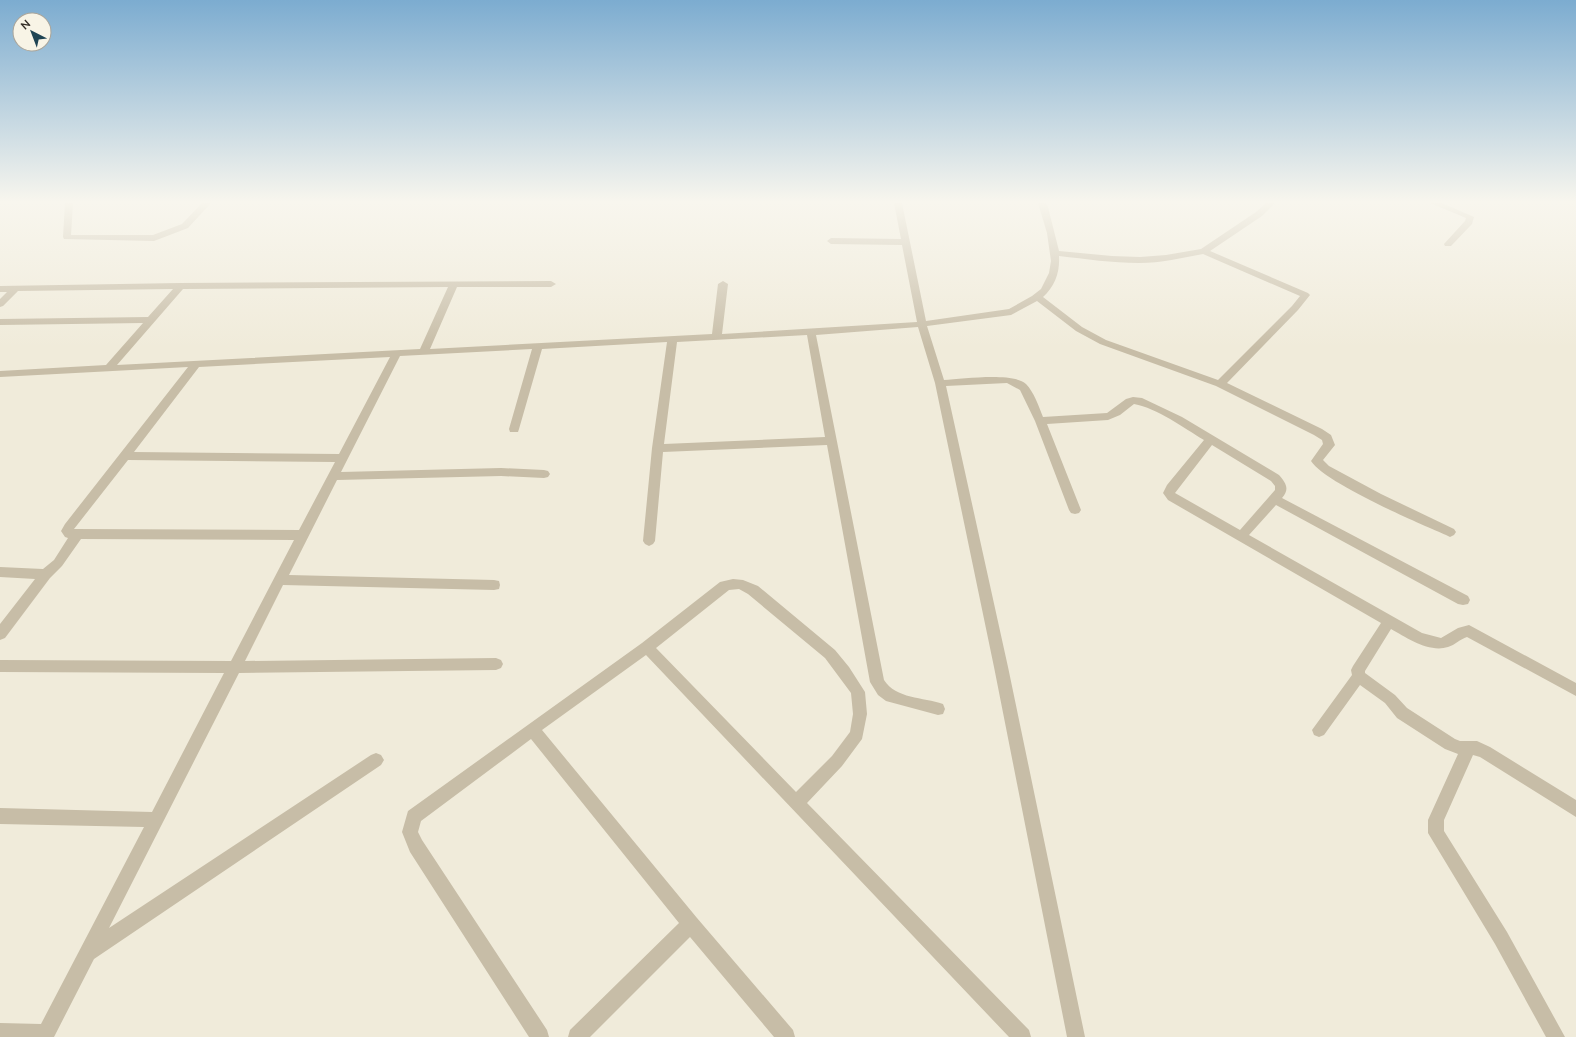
<svg xmlns="http://www.w3.org/2000/svg" width="1576" height="1037" font-family="Mulish,sans-serif">
	<style>
		.lines { fill: none; stroke-linecap: round; stroke-linejoin: round }
		.minor { fill: #c7bda7; fill-rule: evenodd }
	</style>
	<rect width="100%" height="100%" fill="#f0ebda"/>
	<g class="lines">
		<path class="minor" d="M65,203H73L71,235H153L182,224L202,203H211L188,228L154,241L64,239L63,237Z
			M894,203H902L926,321L1009,309L1032,296L1041,289L1049,273L1051,261L1047,233L1038,203H1046L1048,207L1059,251L1112,256L1140,257L1166,255L1201,249L1256,212L1266,203H1275L1262,216L1210,251L1308,293L1310,295L1298,310L1227,383L1322,429L1331,435L1335,445L1323,460L1329,466L1381,494L1454,529L1456,532L1454,535L1450,537L1446,535C1418,523 1325,483 1311,461L1323,444L1322,440L1314,435L1216,386L1100,344L1076,331L1037,301L1011,315L927,326L944,380C963,379 1013,372 1026,384C1034,392 1039,407 1043,417L1107,413L1126,399L1133,397L1142,398L1182,417L1279,475C1286,483 1290,489 1282,498L1468,596L1470,600L1468,604L1463,605L1458,604L1276,505L1249,535L1422,633L1441,638L1458,628L1469,625L1576,683V696L1467,637C1460,639 1455,645 1448,647C1429,653 1407,638 1391,629L1365,671V673L1395,695L1407,708L1455,739L1460,741H1477L1490,747L1576,800V817L1480,757L1473,755L1444,820V831L1507,932L1565,1037H1546L1495,944L1428,833V820L1458,754L1445,749L1397,718L1385,703L1360,685L1324,735L1319,737L1314,735L1312,730L1352,675L1351,670L1353,666L1381,623L1168,500L1163,493L1167,485L1204,440C1184,428 1157,408 1134,404L1120,415L1108,420L1047,424L1081,510L1079,513L1075,514L1071,513L1069,510L1035,421L1020,390L1007,383L946,386L1008,667L1085,1037H1067L994,667L935,383L918,327L816,335L884,680C896,699 923,697 943,704L945,709L943,714L938,715L886,701L878,695L870,682L827,445L663,452L655,541L653,544L649,546L645,544L643,541L652,448L667,342L542,349L519,429L518,432H510L509,429L532,349L400,356L341,472L501,468L544,470L548,471L550,474L548,477L544,478L501,476L337,480L289,575L494,580L499,581L500,585L499,589L494,590L283,585L245,661L496,658L501,660L503,664L501,668L496,670L239,673L109,928L371,755L376,753L381,755L384,760L381,765L94,959L54,1037H0V1023L41,1024L144,827L0,824V808L152,812L224,673L0,672V660L231,661L294,540L81,539L62,566L50,578L5,638L0,640V624L35,579L0,577V567L43,569L54,560L68,538L65,537L61,531L65,524L188,367L0,377V371L106,365L143,323L0,325V319L148,317L173,289L18,291L3,306L0,307V299L7,292H0V286L180,283L551,281L556,284L551,287H457L430,349L712,334L718,284L723,281L728,284L722,334L917,322L902,245L831,244L827,241L831,238L901,239ZM1203,254L1300,296L1292,306L1218,380L1106,340L1082,327L1043,297C1055,286 1060,272 1059,256C1086,259 1112,263 1139,263C1161,263 1182,258 1203,254ZM448,287L420,349L117,365L183,289ZM807,335L825,437L664,444L677,342ZM390,357L339,454L134,452L199,367ZM1212,445L1271,481L1275,486V490L1240,530L1175,493ZM128,460L335,462L299,530L74,529Z
			M1430,203H1442L1474,217L1472,224L1451,246H1445L1444,244L1465,221L1466,218Z
			M733,579L743,580L758,586L835,650L849,667L865,692L867,714L862,739L842,766L807,803L1029,1030L1031,1037H1009L646,655L542,730L697,918L793,1030L795,1037H774L690,937L590,1037H568L570,1030L679,923L531,739L421,821L418,832L422,840L547,1030L549,1037H529L410,852L402,832L408,811L642,643L720,582ZM739,589L748,594L825,658L851,693L853,714L850,732L832,756L796,792L656,648L729,590Z"/>
	</g>
	<linearGradient id="sky" x2="0" y2="1"><stop stop-color="#7cacd0"/><stop offset="0.58" stop-color="#f8f6ee"/><stop offset="1" stop-color="#f8f6ee" stop-opacity="0"/></linearGradient>
	<rect width="1576" height="348" fill="url(#sky)"/>
	<g transform="translate(32 32) rotate(318)"><circle r="19" fill="#f8f4e6" stroke="#aaa59a"/>
	<path d="M0-3L7 15L0 10L-7 15Z" fill="#1f4453"/>
	<text y="-6" font-size="11" font-weight="bold" text-anchor="middle" fill="#342e27">N</text>
	</g>
</svg>
